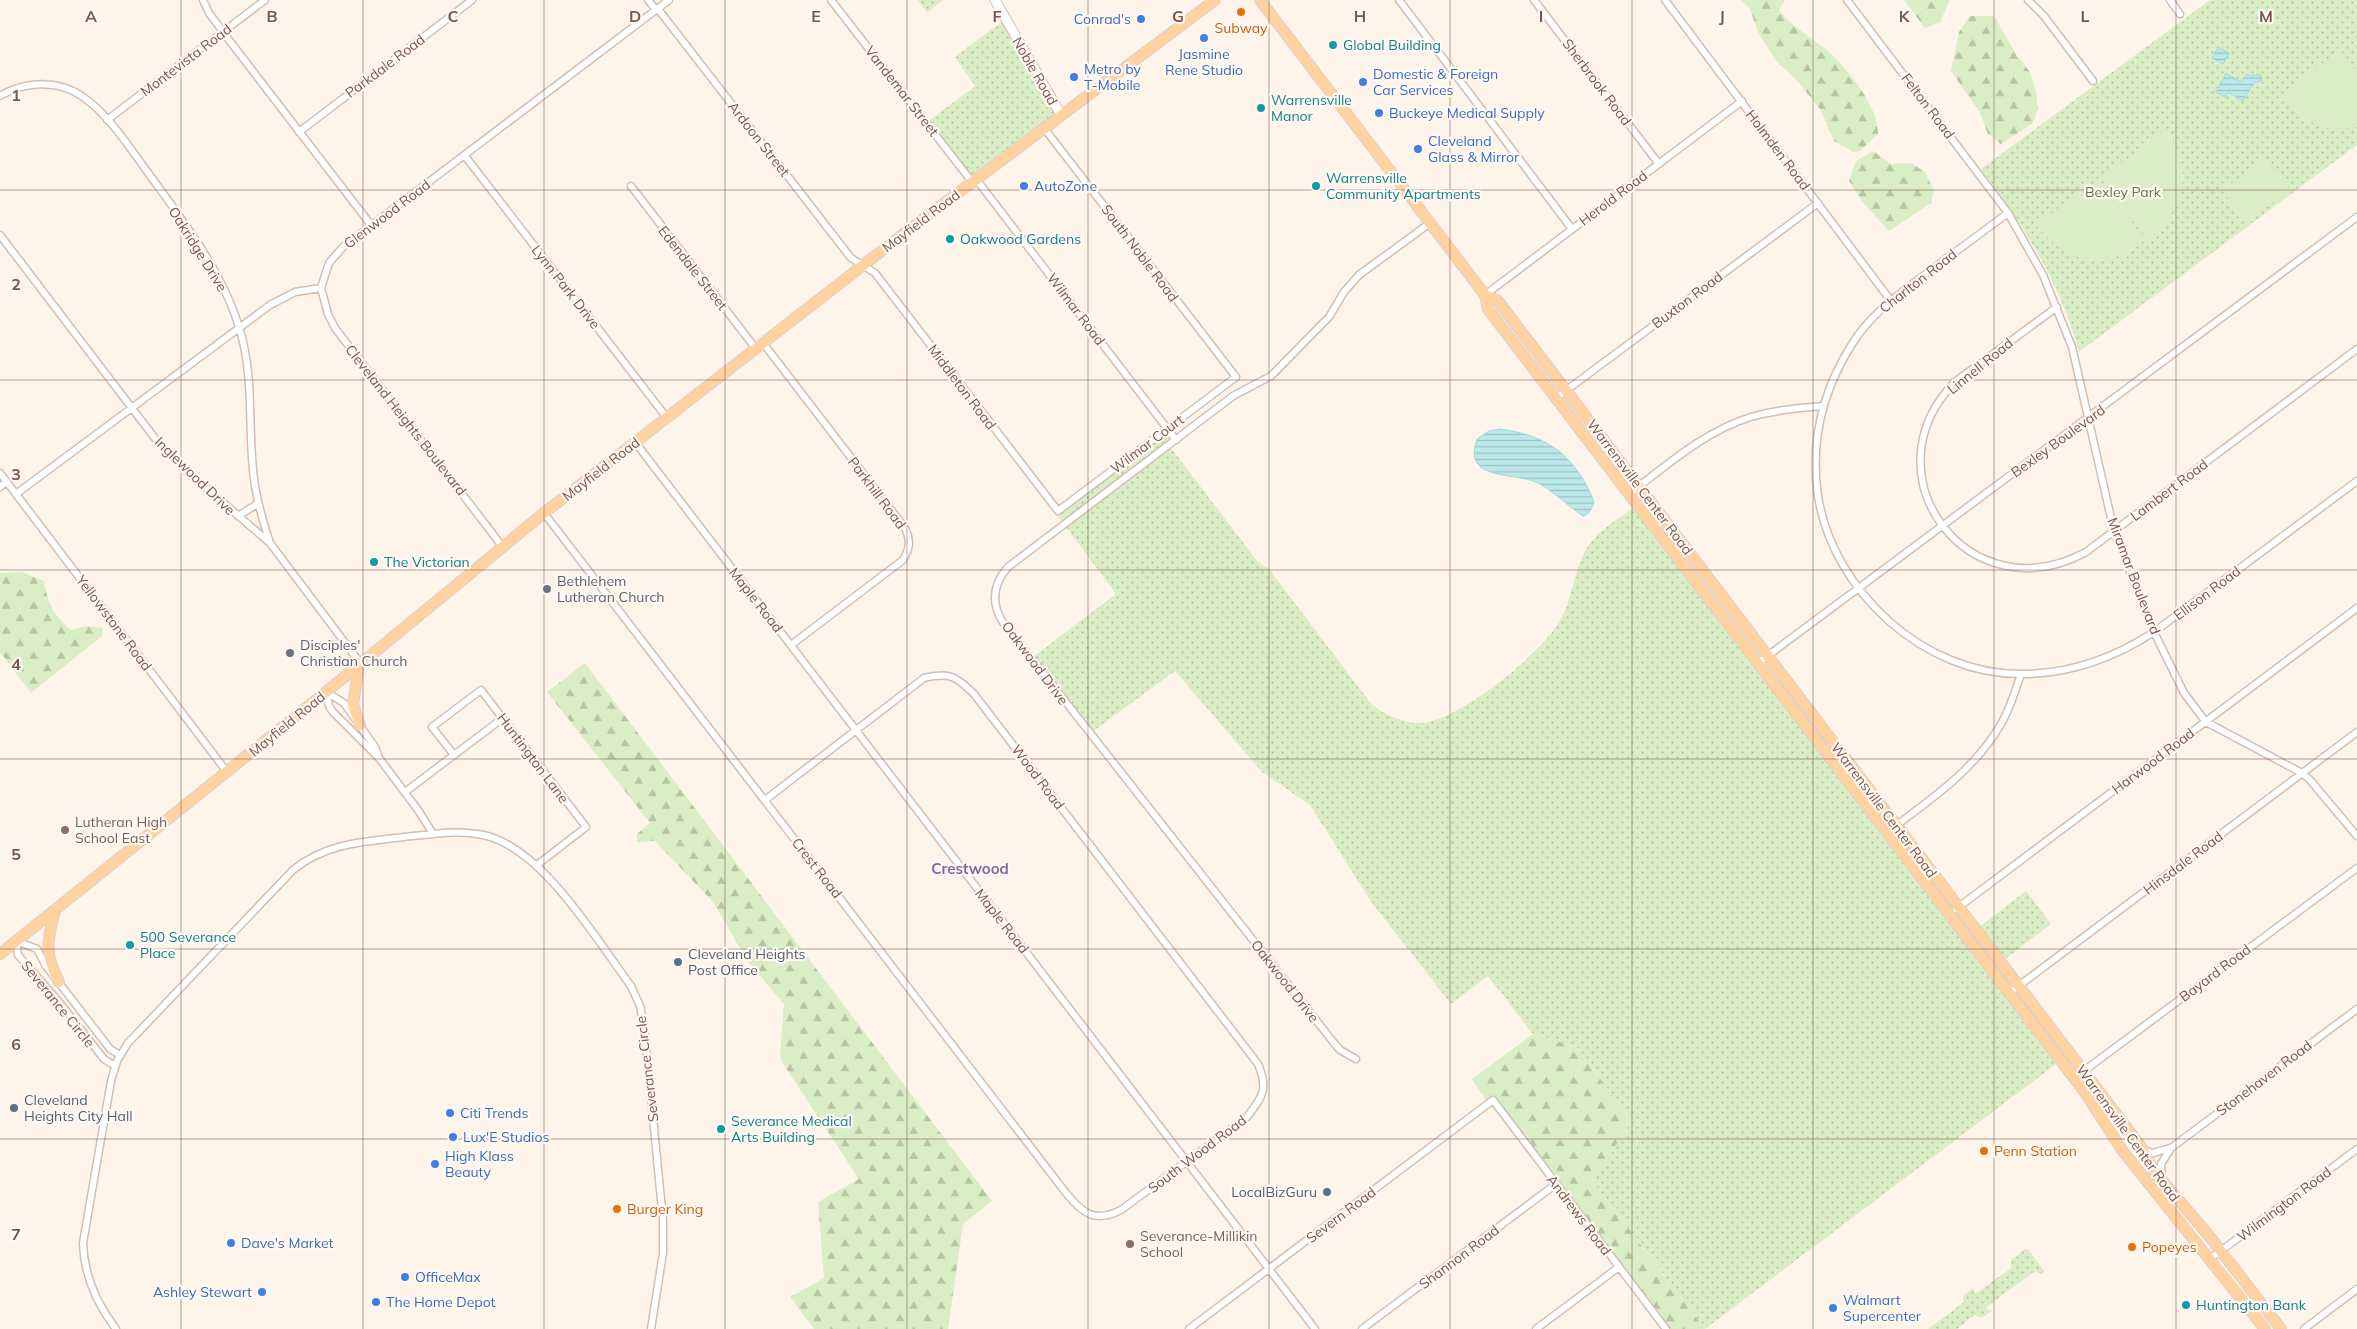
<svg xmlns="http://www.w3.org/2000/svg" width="2357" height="1329" font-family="Mulish,sans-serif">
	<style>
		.green { fill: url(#green-dots) }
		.forest { fill: url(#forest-firs) }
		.pitch { fill: #daeec6 }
		.water { fill: url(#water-rules); stroke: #a1dadd }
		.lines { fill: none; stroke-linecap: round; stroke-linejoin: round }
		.street-casing { stroke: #d5bdb0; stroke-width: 9 }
		.secondary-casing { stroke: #dabeb0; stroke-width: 11 }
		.primary-casing { stroke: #dad0cc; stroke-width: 12 }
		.street { stroke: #fff; stroke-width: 6 }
		.secondary { stroke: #fff; stroke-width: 9 }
		.primary { stroke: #ffd2a0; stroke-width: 10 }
		.grid { fill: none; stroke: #7c564a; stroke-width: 1; stroke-opacity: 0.55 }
		.food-dot { fill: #e8710a; stroke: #fff8f2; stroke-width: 2 }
		.shop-dot { fill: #3f7fe0; stroke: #fff8f2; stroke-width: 2 }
		.culture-dot { fill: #0f9aa8; stroke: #fff8f2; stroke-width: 2 }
		.worship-dot { fill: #6b7280; stroke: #fff8f2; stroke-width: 2 }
		.education-dot { fill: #8d6e63; stroke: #fff8f2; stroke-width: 2 }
		.service-dot { fill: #5c6f8a; stroke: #fff8f2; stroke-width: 2 }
		.labels { text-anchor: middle; stroke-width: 4.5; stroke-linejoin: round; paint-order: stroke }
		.shop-label { font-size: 14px; fill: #366cbe; stroke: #fff8f2; text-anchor: start }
		.food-label { font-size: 14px; fill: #c56008; stroke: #fff8f2; text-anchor: start }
		.culture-label { font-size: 14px; fill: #0d838f; stroke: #fff8f2; text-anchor: start }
		.street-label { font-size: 14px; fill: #7c564a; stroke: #fff8f2 }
		.park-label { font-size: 14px; fill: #577c3d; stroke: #fff8f2 }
		.worship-label { font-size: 14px; fill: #5b616d; stroke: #fff8f2; text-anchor: start }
		.education-label { font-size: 14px; fill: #785e54; stroke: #fff8f2; text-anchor: start }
		.service-label { font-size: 14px; fill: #4e5e75; stroke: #fff8f2; text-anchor: start }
		.neighbourhood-label { font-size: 15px; font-weight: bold; fill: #86669f; stroke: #fff8f2 }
		.grid-label { font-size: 16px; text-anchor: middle; font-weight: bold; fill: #7c564a; stroke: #fff8f2; stroke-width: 4.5; stroke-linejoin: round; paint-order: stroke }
	</style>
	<defs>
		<pattern id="green-dots" width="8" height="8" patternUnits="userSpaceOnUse" patternTransform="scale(1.25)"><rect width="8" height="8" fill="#daeec6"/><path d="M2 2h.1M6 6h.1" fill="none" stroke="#b6c4a3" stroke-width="1.8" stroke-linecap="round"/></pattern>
		<pattern id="forest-firs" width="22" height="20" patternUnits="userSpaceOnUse" patternTransform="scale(1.25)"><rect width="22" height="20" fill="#daeec6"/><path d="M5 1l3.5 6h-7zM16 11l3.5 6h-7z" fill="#b6c4a3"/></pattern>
		<pattern id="water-rules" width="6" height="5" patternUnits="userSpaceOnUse" patternTransform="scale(1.25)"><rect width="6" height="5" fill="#bbe8ea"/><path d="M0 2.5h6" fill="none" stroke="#9dbfc0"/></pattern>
	</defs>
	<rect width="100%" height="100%" fill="#fef4ea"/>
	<path class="green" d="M918,0H943L927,13Z
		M2210,0H2357V145L2079,352C2061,284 2023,224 1981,169Z
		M1005,19L1061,115L972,182L926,123L975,86L955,57Z
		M1167,429L1176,440L1169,445L1257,561L1269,569L1372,705C1385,715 1405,724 1422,723C1459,720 1538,656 1558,624C1573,601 1573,570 1588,546C1600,529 1621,517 1637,505L2060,1061L1705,1329L1593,1182L1631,1121L1577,1047L1533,1034L1488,976L1451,1004L1372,903L1310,805L1262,772L1175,671L1088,735L1029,660L1116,594L1054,511Z
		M2026,891L2051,924L2004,960L1979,927Z
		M2025,1249H2028L2044,1271L2041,1274L2035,1271L1985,1308L1992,1311L1982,1318L1975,1315L1957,1329H1928L1964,1302L1963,1296L1973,1288L1975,1294L2011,1268V1260Z"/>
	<path class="forest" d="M1741,0H1785L1779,10C1794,28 1805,33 1823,47C1845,65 1879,106 1878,134L1860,151L1853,152L1834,141L1820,109L1793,76L1776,61L1758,32L1750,9Z
		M1904,0H1950L1940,22L1925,28Z
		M1970,16H1994L2017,56L2030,72L2036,91L2038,109L2033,123L2001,144L1988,134L1979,111L1951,71L1959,32Z
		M1873,151L1891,164L1911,163L1925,172L1934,191L1931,203L1889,231L1863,203L1849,181L1856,161Z
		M22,572L44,581C48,605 53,614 71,630L85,626L103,628L102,636L31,693L0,652V573Z
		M585,663L992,1201L963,1224L948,1329H814L790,1297L824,1278L818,1202L859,1179L782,1062L780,1054L784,1004L749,963L713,902L655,841L637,842V834L650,823L547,692Z
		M1533,1034L1577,1047L1631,1121L1593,1182L1705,1329H1666L1493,1101L1488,1104L1472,1079Z"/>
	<path class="pitch" d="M2337,52L2343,53L2357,72V126C2323,135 2301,120 2281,95Z
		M2165,130C2195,170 2185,211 2147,239L2105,183L2107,174Z
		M2266,158L2290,190L2246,222L2222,190Z
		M2103,183L2145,240C2105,270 2067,265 2036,225L2093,184Z"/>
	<path class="water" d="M2218,47L2229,53L2223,64L2212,58Z
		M2226,73L2241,82L2247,74L2252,76L2260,74L2262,80L2254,83L2243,101L2228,92L2225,97L2216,92Z
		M1500,429C1548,435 1575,456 1594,501C1594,506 1589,515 1583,516C1569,507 1550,488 1536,482C1512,472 1462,481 1477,439L1489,431Z"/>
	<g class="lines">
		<defs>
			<path id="street" d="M203,0L209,13L229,40L371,225
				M648,0L656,10
				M831,0L972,182
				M1399,0L1572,229
				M1534,0L1659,164
				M1665,0L1891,301
				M1847,0L2008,213L2043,275L2072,347L2114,531L2154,632L2184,693L2206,722L2302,773L2310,780L2357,836
				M2028,0L2044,16L2093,81
				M2170,0L2180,14
				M658,9L851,258L875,273L1058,511L1236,377L1044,128
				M0,96C22,83 49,80 73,91C105,107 128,146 149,174C183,221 222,271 239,327C254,374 248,421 253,470C255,495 262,519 270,543
				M107,120L265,0
				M299,132L472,0
				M465,156L667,418
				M976,179L1176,440
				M631,186L756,349
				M2008,213C1982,232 1957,251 1931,270C1902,292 1872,312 1852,344C1823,390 1810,442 1818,496C1833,591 1924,675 2022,674C2070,674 2114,658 2154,632L2357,481
				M0,235L157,441L190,474L270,543L361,664
				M321,288L328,314L335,328L502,546
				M1485,295L1742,101
				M2057,307L1955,382C1864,474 1969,616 2086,552L2357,349
				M763,343L905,528C911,541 910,548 903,560L791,645
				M1556,398L1818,203
				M635,442L1315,1329
				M0,473L227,772
				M0,487L6,482
				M16,494L270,305L295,292L321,288L329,263L343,247L669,0
				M1629,494C1667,465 1705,431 1751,417C1775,410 1798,408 1823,406
				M544,513L1066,1193C1083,1214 1095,1223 1121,1210L1247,1117C1262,1097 1269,1090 1258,1064L974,694C956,676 950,672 924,678L765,800
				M238,516L257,504
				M1758,663L2357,217
				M326,692L329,706L333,712L379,758L418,810L433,834
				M326,692L344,703L375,747L378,755
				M454,755L432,727L481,690L586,827L537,865
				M405,792L503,718
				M1894,827C1934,797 1975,769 2001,724C2010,709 2015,691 2021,674
				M1956,909L2357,608
				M16,941L18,955L59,1002L104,1059L115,1066
				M16,941L37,949L46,966L104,1041L110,1049L120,1055
				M2008,994L2357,732
				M1356,1059L1340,1050L1334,1043L1002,621C991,602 993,584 1008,567L1233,396L1271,376L1329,317L1344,292L1359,275L1430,223
				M2081,1073L2357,868
				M2144,1150L2153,1153L2170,1148
				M2162,1179L2161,1164L2171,1148L2357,1009
				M2210,1259L2357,1149
				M116,1329C96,1303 84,1276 83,1243L111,1081L117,1061L128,1043L293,870C324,845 358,842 396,838C424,835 455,829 483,835C542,847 596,939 631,986L640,1006L644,1026L663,1220V1253L651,1329
				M1189,1329L1493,1100L1666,1329
				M1362,1329L1556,1184
				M1536,1329L1619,1267
				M2304,1329L2357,1289"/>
			<path id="secondary" d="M995,0L1061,115"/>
			<path id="primary" d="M1260,0L1485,295L1488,309L2084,1091L2122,1150L2265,1329
				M1485,295L1498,301L2142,1148L2154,1171L2210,1237L2281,1329
				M359,665L353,705L360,725
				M55,910C47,941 44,952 59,982
				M0,954L326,692L544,513L906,232L1215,0"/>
		</defs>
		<use href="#street" class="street-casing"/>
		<use href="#secondary" class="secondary-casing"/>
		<use href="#primary" class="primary-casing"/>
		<use href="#street" class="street"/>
		<use href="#secondary" class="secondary"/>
		<use href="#primary" class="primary"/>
	</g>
	<path class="grid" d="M181,0V1329M363,0V1329M544,0V1329M725,0V1329M907,0V1329M1088,0V1329M1269,0V1329M1450,0V1329M1632,0V1329M1813,0V1329M1994,0V1329M2176,0V1329M0,190H2357M0,380H2357M0,570H2357M0,759H2357M0,949H2357M0,1139H2357"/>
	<g class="food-dot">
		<circle cx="1241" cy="12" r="5"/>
		<circle cx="1984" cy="1151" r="5"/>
		<circle cx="617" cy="1209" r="5"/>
		<circle cx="2132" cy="1247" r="5"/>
	</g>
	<g class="shop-dot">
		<circle cx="1141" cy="19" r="5"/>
		<circle cx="1204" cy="38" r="5"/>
		<circle cx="1074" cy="77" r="5"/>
		<circle cx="1363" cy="82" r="5"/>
		<circle cx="1379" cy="113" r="5"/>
		<circle cx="1418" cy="149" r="5"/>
		<circle cx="1024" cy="186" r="5"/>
		<circle cx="450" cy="1113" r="5"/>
		<circle cx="453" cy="1137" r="5"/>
		<circle cx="435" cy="1164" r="5"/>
		<circle cx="231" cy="1243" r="5"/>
		<circle cx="405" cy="1277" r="5"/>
		<circle cx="262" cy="1292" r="5"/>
		<circle cx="376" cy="1302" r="5"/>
		<circle cx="1833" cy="1308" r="5"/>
	</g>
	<g class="culture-dot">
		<circle cx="1333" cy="45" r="5"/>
		<circle cx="1261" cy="108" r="5"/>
		<circle cx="1316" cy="186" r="5"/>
		<circle cx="950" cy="239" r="5"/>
		<circle cx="374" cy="562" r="5"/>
		<circle cx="130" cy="945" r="5"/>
		<circle cx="721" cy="1129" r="5"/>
		<circle cx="2186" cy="1305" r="5"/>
	</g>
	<g class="worship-dot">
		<circle cx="547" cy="589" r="5"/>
		<circle cx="290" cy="653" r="5"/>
	</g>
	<g class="education-dot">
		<circle cx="65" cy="830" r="5"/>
		<circle cx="1130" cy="1244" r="5"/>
	</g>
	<g class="service-dot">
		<circle cx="678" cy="962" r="5"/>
		<circle cx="14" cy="1108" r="5"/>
		<circle cx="1327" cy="1192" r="5"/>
	</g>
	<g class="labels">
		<g class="shop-label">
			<text x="1131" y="24" text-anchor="end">Conrad's</text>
			<text x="1204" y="59" text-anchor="middle">Jasmine<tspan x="1204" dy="16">Rene Studio</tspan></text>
			<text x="1084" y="74">Metro by<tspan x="1084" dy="16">T-Mobile</tspan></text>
			<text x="1373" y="79">Domestic &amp; Foreign<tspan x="1373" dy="16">Car Services</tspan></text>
			<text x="1389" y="118">Buckeye Medical Supply</text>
			<text x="1428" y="146">Cleveland<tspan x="1428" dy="16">Glass &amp; Mirror</tspan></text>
			<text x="1034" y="191">AutoZone</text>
			<text x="460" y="1118">Citi Trends</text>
			<text x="463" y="1142">Lux'E Studios</text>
			<text x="445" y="1161">High Klass<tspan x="445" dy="16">Beauty</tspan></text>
			<text x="241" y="1248">Dave's Market</text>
			<text x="415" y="1282">OfficeMax</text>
			<text x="252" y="1297" text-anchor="end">Ashley Stewart</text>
			<text x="1843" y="1305">Walmart<tspan x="1843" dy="16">Supercenter</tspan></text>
			<text x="386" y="1307">The Home Depot</text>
		</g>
		<g class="food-label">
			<text x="1241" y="33" text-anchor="middle">Subway</text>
			<text x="1994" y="1156">Penn Station</text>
			<text x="627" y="1214">Burger King</text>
			<text x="2142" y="1252">Popeyes</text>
		</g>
		<g class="culture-label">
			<text x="1343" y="50">Global Building</text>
			<text x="1271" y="105">Warrensville<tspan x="1271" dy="16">Manor</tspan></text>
			<text x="1326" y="183">Warrensville<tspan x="1326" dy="16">Community Apartments</tspan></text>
			<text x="960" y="244">Oakwood Gardens</text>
			<text x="384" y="567">The Victorian</text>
			<text x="140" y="942">500 Severance<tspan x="140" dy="16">Place</tspan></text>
			<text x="731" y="1126">Severance Medical<tspan x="731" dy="16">Arts Building</tspan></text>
			<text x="2196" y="1310">Huntington Bank</text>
		</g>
		<g class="street-label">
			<text transform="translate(186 60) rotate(-37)" y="5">Montevista Road</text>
			<text transform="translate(385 66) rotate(-37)" y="5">Parkdale Road</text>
			<text transform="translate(1035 71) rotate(60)" y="5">Noble Road</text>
			<text transform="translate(1597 82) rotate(53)" y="5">Sherbrook Road</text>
			<text transform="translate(902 91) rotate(52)" y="5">Vandemar Street</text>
			<text transform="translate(1928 106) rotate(53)" y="5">Felton Road</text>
			<text transform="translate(759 139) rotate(52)" y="5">Ardoon Street</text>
			<text transform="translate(1778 150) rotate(53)" y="5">Holmden Road</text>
			<text transform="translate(1613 198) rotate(-37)" y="5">Herold Road</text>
			<text transform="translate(387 214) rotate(-37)" y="5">Glenwood Road</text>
			<text transform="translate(921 221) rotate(-37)" y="5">Mayfield Road</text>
			<text transform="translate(198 249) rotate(58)" y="5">Oakridge Drive</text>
			<text transform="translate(1140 253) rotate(53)" y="5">South Noble Road</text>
			<text transform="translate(693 268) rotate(52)" y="5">Edendale Street</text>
			<text transform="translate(1918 281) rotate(-38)" y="5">Charlton Road</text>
			<text transform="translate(566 287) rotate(52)" y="5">Lynn Park Drive</text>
			<text transform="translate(1687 300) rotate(-37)" y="5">Buxton Road</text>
			<text transform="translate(1076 309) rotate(53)" y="5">Wilmar Road</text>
			<text transform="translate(1980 366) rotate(-39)" y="5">Linnell Road</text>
			<text transform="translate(962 387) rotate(53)" y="5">Middleton Road</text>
			<text transform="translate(406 420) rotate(52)" y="5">Cleveland Heights Boulevard</text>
			<text transform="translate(2058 441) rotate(-36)" y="5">Bexley Boulevard</text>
			<text transform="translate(1147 444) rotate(-37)" y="5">Wilmar Court</text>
			<text transform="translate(601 469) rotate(-38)" y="5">Mayfield Road</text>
			<text transform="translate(195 476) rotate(44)" y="5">Inglewood Drive</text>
			<text transform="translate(1640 487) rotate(53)" y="5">Warrensville Center Road</text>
			<text transform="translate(2169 490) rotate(-37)" y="5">Lambert Road</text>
			<text transform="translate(877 493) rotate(53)" y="5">Parkhill Road</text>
			<text transform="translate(2134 576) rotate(69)" y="5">Miramar Boulevard</text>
			<text transform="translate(2207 593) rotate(-37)" y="5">Ellison Road</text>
			<text transform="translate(756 600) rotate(52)" y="5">Maple Road</text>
			<text transform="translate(114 623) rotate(53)" y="5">Yellowstone Road</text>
			<text transform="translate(1035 663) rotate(53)" y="5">Oakwood Drive</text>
			<text transform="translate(287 724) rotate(-39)" y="5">Mayfield Road</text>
			<text transform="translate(533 758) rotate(53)" y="5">Huntington Lane</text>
			<text transform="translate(2153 761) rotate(-37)" y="5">Harwood Road</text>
			<text transform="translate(1038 777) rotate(53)" y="5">Wood Road</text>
			<text transform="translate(1884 810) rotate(53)" y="5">Warrensville Center Road</text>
			<text transform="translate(2183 863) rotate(-37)" y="5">Hinsdale Road</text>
			<text transform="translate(817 868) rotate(52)" y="5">Crest Road</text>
			<text transform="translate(1002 921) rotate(52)" y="5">Maple Road</text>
			<text transform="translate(2215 973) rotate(-37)" y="5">Bayard Road</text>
			<text transform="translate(1285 981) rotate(52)" y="5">Oakwood Drive</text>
			<text transform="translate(58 1004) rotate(51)" y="5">Severance Circle</text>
			<text transform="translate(647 1069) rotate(-97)" y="5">Severance Circle</text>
			<text transform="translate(2264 1078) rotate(-37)" y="5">Stonehaven Road</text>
			<text transform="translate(2128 1133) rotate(54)" y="5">Warrensville Center Road</text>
			<text transform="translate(1197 1154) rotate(-37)" y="5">South Wood Road</text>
			<text transform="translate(2284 1204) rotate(-37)" y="5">Wilmington Road</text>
			<text transform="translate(1341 1215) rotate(-37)" y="5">Severn Road</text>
			<text transform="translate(1579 1215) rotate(53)" y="5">Andrews Road</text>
			<text transform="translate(1459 1257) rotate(-37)" y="5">Shannon Road</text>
		</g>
		<g class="park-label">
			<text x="2123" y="197">Bexley Park</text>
		</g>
		<g class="worship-label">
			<text x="557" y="586">Bethlehem<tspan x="557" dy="16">Lutheran Church</tspan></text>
			<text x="300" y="650">Disciples'<tspan x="300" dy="16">Christian Church</tspan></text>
		</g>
		<g class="education-label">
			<text x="75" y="827">Lutheran High<tspan x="75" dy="16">School East</tspan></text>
			<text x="1140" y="1241">Severance-Millikin<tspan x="1140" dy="16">School</tspan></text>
		</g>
		<g class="service-label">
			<text x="688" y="959">Cleveland Heights<tspan x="688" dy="16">Post Office</tspan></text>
			<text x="24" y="1105">Cleveland<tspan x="24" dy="16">Heights City Hall</tspan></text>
			<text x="1317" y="1197" text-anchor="end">LocalBizGuru</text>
		</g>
		<g class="neighbourhood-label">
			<text x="970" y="874">Crestwood</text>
		</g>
	</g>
	<g class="grid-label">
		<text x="91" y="22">A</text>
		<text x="272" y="22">B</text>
		<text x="453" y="22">C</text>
		<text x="635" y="22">D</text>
		<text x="816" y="22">E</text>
		<text x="997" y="22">F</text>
		<text x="1178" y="22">G</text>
		<text x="1360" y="22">H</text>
		<text x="1541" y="22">I</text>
		<text x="1722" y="22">J</text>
		<text x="1904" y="22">K</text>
		<text x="2085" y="22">L</text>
		<text x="2266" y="22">M</text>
		<text x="16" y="101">1</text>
		<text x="16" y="290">2</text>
		<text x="16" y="480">3</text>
		<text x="16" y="670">4</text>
		<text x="16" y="860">5</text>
		<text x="16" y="1050">6</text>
		<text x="16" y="1240">7</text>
	</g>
</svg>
